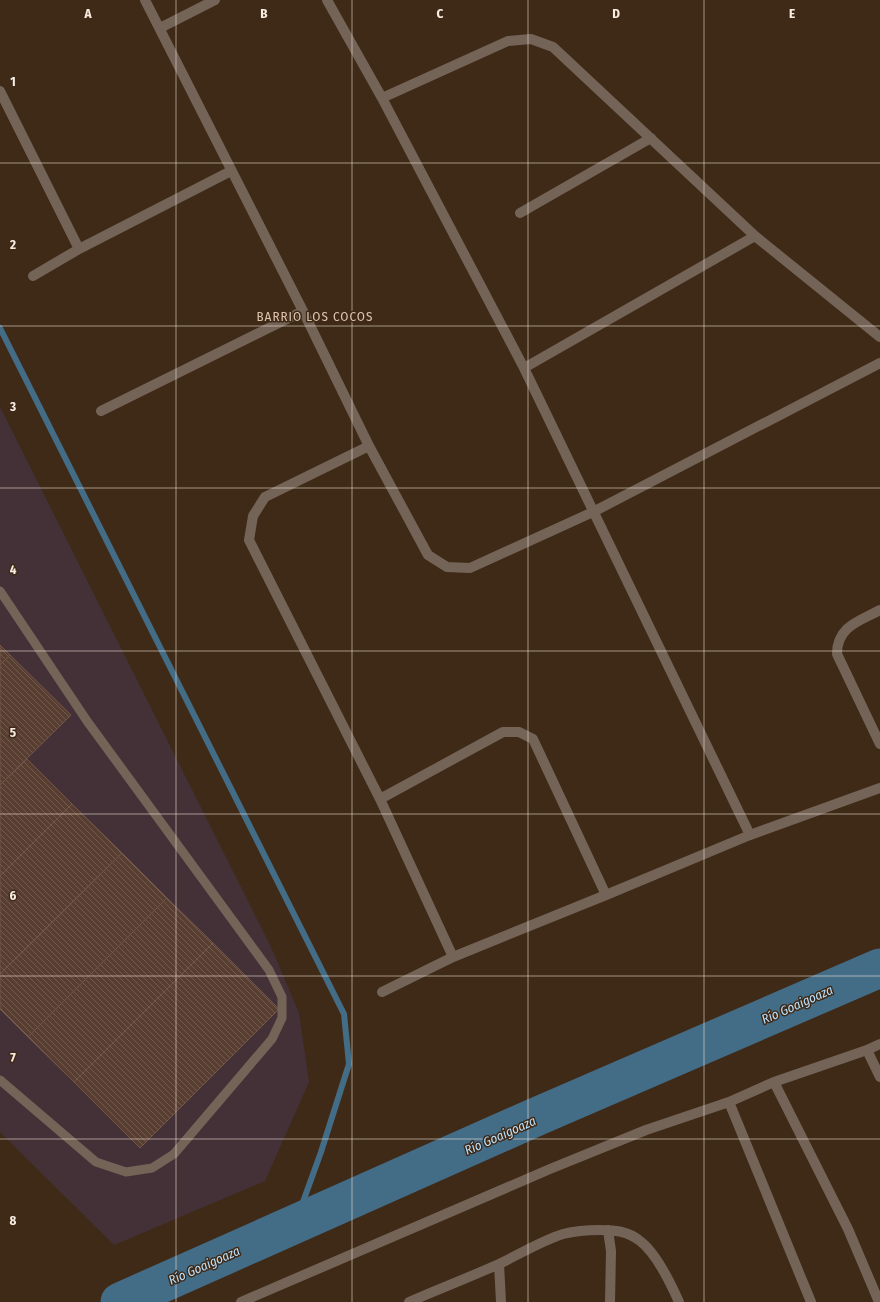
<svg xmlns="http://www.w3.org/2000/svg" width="880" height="1302" font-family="'Fira Sans Condensed',sans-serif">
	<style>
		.industrial { fill: #443137 }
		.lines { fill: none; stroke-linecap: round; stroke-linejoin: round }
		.stream { stroke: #436c87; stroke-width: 6 }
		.river { stroke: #436c87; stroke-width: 39 }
		.building { fill: url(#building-back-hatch); stroke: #725649 }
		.service { stroke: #746457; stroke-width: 9 }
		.minor { stroke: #746457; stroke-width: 10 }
		.grid { fill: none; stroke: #f9ece0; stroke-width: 1; stroke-opacity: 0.55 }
		.labels { text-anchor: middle; stroke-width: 3; stroke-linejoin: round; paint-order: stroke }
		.neighbourhood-label { font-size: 13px; letter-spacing: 1px; fill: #ddc3ac; stroke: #3f2a18 }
		.water-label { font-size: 13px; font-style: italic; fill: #bae1fc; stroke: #3f2a18 }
		.grid-label { font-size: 13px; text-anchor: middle; font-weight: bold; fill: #f9ece0; stroke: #3f2a18; stroke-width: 3; stroke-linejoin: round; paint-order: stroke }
	</style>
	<defs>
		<pattern id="building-back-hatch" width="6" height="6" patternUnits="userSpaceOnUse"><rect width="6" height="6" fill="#583e31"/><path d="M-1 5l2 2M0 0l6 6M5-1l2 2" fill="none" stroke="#715a4f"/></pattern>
	</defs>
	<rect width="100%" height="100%" fill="#3f2a18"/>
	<path class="industrial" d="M0,407L271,947L299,1013L309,1082L265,1181L114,1245L0,1132Z"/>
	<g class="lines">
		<path class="stream" d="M0,328L344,1014L349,1064L321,1152L295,1224"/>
		<path class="river" d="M120,1302L538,1116L880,968"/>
	</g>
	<path class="building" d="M0,645L10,655L0,665Z
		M10,655L71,715L0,785V665Z
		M27,759L72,804L0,876V785Z
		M72,804L122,853L0,974V876Z
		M122,853L167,898L28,1037L0,1009V974Z
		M167,898L213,943L74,1082L28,1037Z
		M213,943L279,1009L140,1148L74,1082Z"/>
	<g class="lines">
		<path class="service" d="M0,591L87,721L269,970L282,997V1018L272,1039L174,1154L152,1168L126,1172L96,1162L0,1080"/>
		<path class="minor" d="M145,0L303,311L369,446L428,555L447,567L470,568L593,512L880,363
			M327,0L382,98L524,368L750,835
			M160,28L215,0
			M0,91L79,249
			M382,98L508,41L531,39L553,47L755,236L880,337
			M520,213L651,138
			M33,276L79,249L231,171
			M524,368L755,236
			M101,411L303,311
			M369,446L265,497L253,516L249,540L380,799L453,957
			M880,610C860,621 837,626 837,654L880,744
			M380,799L503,732H519L533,739L606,895
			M382,992L453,957L606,895L750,835L880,788
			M867,1050L880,1077
			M774,1082L848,1229L879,1302
			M729,1102L811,1302
			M608,1230L611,1251L610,1302
			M499,1264L501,1302
			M241,1302L550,1169L646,1130L729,1102L774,1082L867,1050L880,1044
			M409,1302C439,1289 470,1277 499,1264C520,1254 541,1241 563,1234C575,1231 588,1230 600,1230C614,1230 628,1231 640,1241C655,1252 671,1284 679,1302"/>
	</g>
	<path class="grid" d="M176,0V1302M352,0V1302M528,0V1302M704,0V1302M0,163H880M0,326H880M0,488H880M0,651H880M0,814H880M0,976H880M0,1139H880"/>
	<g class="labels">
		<g class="neighbourhood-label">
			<text x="315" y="321">BARRIO LOS COCOS</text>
		</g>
		<g class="water-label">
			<text transform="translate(797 1004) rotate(-24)" y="5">Río Goaigoaza</text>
			<text transform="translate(500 1135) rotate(-24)" y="5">Río Goaigoaza</text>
			<text transform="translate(204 1265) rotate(-24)" y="5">Río Goaigoaza</text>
		</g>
	</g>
	<g class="grid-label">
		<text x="88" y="18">A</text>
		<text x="264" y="18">B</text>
		<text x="440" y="18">C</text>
		<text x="616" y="18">D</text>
		<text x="792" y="18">E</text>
		<text x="13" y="86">1</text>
		<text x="13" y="249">2</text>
		<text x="13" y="411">3</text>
		<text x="13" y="574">4</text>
		<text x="13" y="737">5</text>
		<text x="13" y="900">6</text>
		<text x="13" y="1062">7</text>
		<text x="13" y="1225">8</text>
	</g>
</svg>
